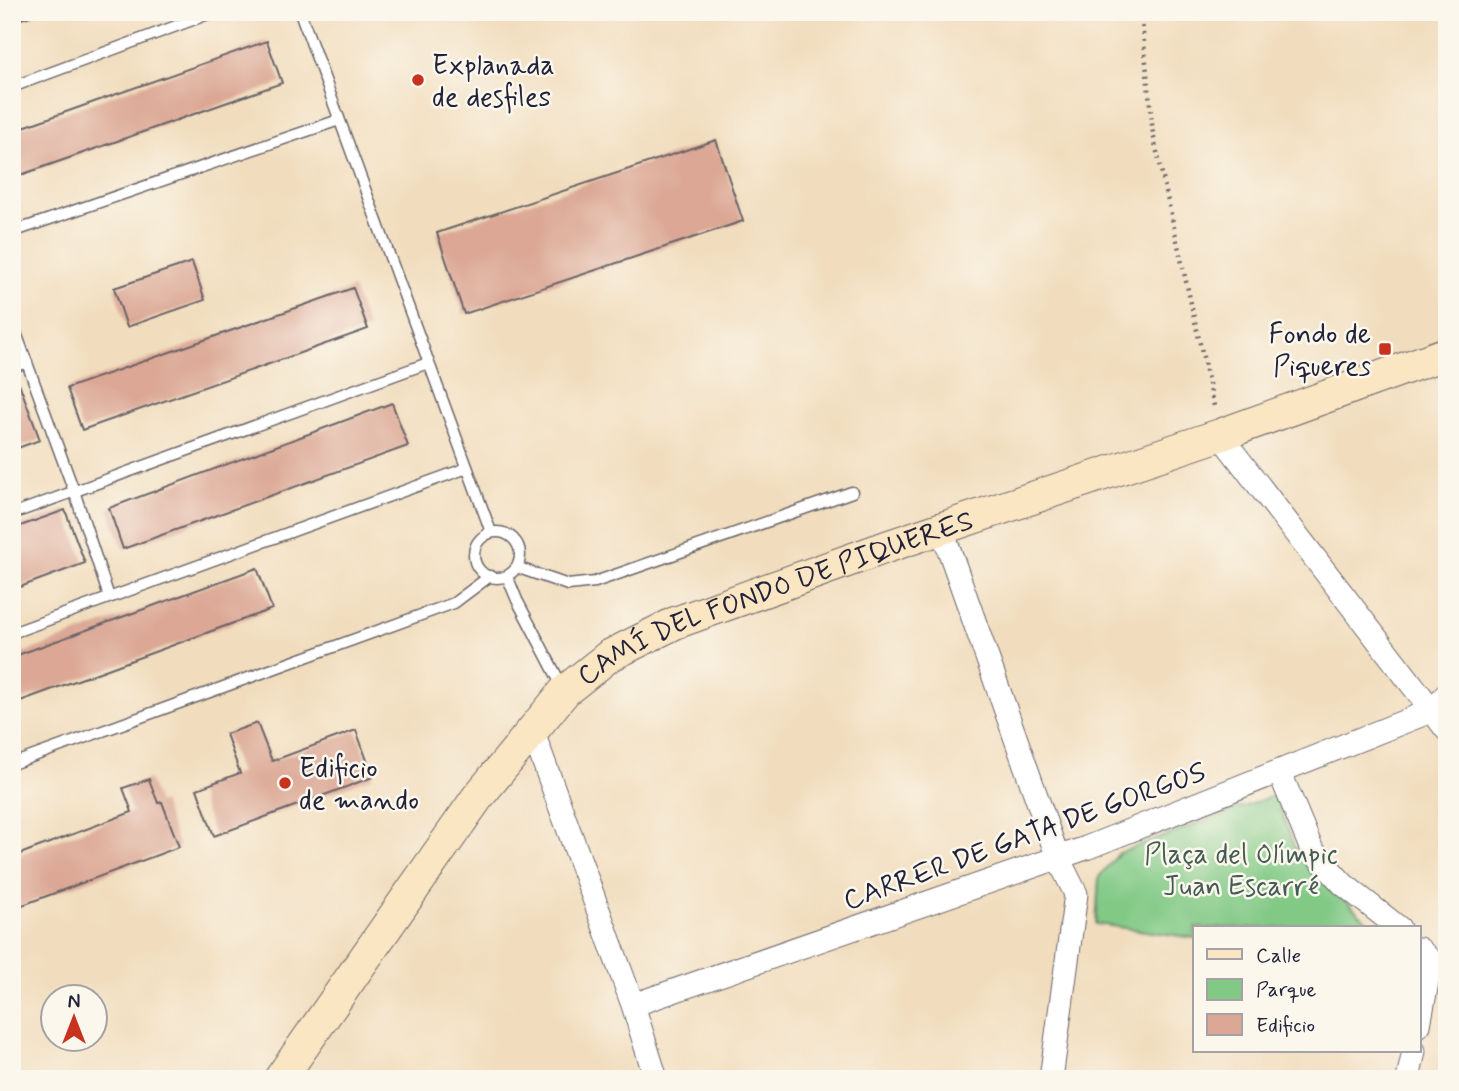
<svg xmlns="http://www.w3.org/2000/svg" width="1459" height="1091" font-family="Mynerve,sans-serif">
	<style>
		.green { fill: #81c985; stroke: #527660; stroke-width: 2 }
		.building { fill: #dca895 }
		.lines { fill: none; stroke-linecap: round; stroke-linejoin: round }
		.lane-casing { stroke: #6a6368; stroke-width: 13 }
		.street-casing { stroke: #6a6368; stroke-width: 25 }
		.secondary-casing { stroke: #6a6368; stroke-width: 34 }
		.path { stroke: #6a6368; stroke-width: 4.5; stroke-dasharray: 2 5; stroke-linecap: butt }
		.lane { stroke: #fff; stroke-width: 10 }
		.street { stroke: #fff; stroke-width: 23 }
		.secondary { stroke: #fbe6c3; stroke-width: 32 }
		.poi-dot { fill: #c8321e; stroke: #fbf7ec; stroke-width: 2.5 }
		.labels { text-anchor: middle; stroke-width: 5; stroke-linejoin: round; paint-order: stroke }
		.poi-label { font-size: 28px; fill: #22223b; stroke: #fbf7ec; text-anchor: start }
		.street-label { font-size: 28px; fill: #22223b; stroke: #fbf7ec }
		.park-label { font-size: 28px; fill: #435c55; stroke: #fbf7ec }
	</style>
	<rect width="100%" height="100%" fill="#fbf7ec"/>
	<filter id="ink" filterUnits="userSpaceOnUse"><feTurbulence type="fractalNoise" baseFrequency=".0143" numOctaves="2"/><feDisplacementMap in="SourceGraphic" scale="14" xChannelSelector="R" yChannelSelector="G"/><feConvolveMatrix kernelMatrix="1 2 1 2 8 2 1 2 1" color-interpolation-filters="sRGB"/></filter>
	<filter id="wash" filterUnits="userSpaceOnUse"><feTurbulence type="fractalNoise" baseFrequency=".00686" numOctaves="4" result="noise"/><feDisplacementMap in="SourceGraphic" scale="28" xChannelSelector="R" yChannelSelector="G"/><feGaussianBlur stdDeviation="1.57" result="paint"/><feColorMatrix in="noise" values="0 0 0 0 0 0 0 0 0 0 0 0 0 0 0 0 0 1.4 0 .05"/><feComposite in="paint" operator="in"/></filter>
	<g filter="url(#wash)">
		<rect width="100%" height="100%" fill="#f1ddbd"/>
		<path class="green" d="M1275,795L1298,857L1375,928H1195V938L1096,924L1099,877L1119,853Z"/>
		<g id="blocks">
			<path class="building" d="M12,12H39V13L12,22Z
				M267,41L282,83L12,178V131Z
				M716,140L743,221L464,314L437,233Z
				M192,262L205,300L127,327L114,288Z
				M353,288L368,329L82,430L67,388Z
				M20,386L40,440L12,450V389Z
				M392,403L408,446L123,549L109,508Z
				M65,510L85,563L12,590V529Z
				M257,568L272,609L12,704V657Z
				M257,723L272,761L356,730L373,777L214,836L197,789L240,773L226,734Z
				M149,779L158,803L162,802L179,847L20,906L12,887V857L132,812L123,788Z"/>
		</g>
	</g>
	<g filter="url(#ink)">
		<use href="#blocks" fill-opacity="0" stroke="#6a6368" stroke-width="2"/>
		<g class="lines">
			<defs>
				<path id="lane" d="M300,12L491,532
					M12,87L214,12
					M12,232L339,120
					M12,322L74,491L109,597
					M12,367L27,362
					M12,514L428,363
					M474 555a23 23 0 1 1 46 0a23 23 0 1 1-46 0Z
					M516,567L568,585L595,582L852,492
					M507,576L517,600L563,688
					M12,633L467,468
					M12,764L454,603L490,576"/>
				<path id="street" d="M1220,435L1447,730
					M942,530L1058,858L1076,894L1051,1079
					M532,730L633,1005L656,1079
					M1280,773L1312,850L1343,884L1399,928
					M1419,949L1431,961L1419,1025
					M633,1005L1086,848L1431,711L1447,694
					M1408,1079L1414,1051"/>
				<g id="secondary">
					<path id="s1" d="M280,1079L477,798L565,691L609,656L675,623L889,546L1220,435L1447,353"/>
				</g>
			</defs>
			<use href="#lane" class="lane-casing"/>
			<use href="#street" class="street-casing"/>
			<use href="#secondary" class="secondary-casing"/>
			<path class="path" d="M1141,12L1153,134L1214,406"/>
			<use href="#lane" class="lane"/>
			<use href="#street" class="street"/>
			<use href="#secondary" class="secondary"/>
		</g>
	</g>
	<g class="poi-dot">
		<circle cx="418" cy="80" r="7"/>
		<rect x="1378" y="342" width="14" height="14" rx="3.5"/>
		<circle cx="285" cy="783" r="7"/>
	</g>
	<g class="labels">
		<g class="poi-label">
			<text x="432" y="74">Explanada<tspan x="432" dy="32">de desfiles</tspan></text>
			<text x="1371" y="343" text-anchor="end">Fondo de<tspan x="1371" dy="32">Piqueres</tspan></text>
			<text x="299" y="777">Edificio<tspan x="299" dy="32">de mando</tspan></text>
		</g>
		<g class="street-label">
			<text dy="10" stroke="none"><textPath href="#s1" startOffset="714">CAMÍ DEL FONDO DE PIQUERES</textPath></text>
			<text transform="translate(1024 835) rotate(-20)" y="10">CARRER DE GATA DE GORGOS</text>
		</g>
		<g class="park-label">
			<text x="1241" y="863">Plaça del Olímpic<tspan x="1241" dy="32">Juan Escarré</tspan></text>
		</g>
	</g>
	<rect width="1459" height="1091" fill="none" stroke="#fbf7ec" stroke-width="42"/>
	<rect x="1193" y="926" width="228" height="126" fill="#fbf7ec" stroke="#a4a2a5" stroke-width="2"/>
	<rect x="1207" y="949" width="35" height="10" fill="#fbe6c3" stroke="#a4a2a5" stroke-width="2"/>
	<text x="1256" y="962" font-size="21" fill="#22223b">Calle</text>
	<rect x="1207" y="979" width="35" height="21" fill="#81c985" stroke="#a4a2a5" stroke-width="2"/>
	<text x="1256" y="996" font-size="21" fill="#22223b">Parque</text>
	<rect x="1207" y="1014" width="35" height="21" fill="#dca895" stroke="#a4a2a5" stroke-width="2"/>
	<text x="1256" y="1032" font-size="21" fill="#22223b">Edificio</text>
	<g transform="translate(74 1018)"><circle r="33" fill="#fbf7ec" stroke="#a4a2a5" stroke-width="2"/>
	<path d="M0-5L12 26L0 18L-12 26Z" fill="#c8321e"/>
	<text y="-10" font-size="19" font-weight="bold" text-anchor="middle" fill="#22223b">N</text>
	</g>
</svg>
